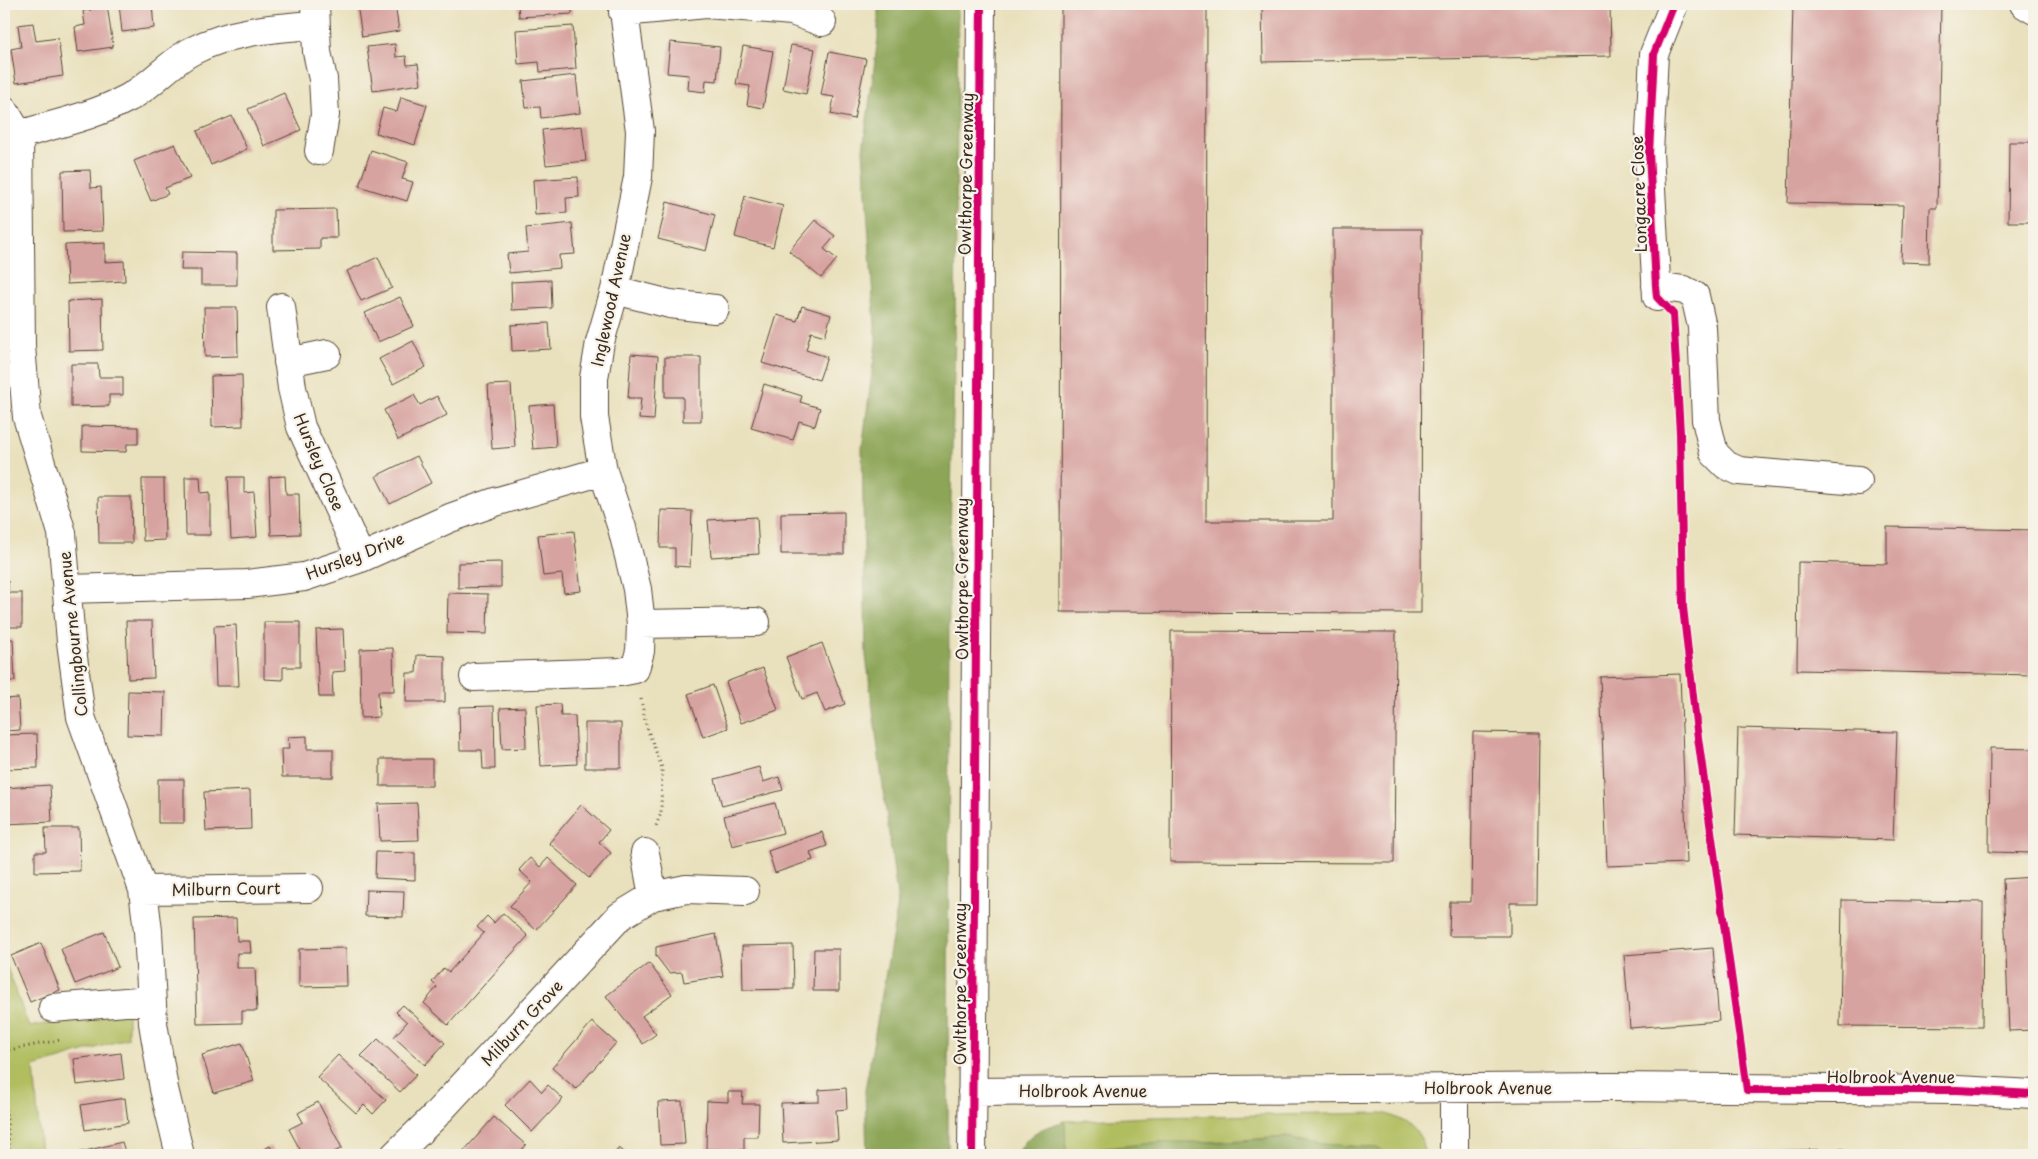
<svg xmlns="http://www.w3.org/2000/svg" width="2038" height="1159" font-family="'Playpen Sans',sans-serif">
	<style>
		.green { fill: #b1be60; stroke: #76743f }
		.forest { fill: #8ca556; stroke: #64683a }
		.building { fill: #d7a3a0 }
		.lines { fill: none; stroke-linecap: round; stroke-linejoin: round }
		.minor-casing { stroke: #554536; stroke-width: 30 }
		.path { stroke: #554536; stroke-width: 3; stroke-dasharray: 1 4; stroke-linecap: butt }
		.minor { stroke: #fff; stroke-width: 28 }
		.cycleway-casing { stroke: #f7f3e8; stroke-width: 11 }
		.cycleway { stroke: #d6006c; stroke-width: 8 }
		.labels { text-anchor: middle; stroke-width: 4.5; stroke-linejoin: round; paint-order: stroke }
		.street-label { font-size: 16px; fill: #3b2a1e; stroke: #f7f3e8 }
	</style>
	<rect width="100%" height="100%" fill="#f7f3e8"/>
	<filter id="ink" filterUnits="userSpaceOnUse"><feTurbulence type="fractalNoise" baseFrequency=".02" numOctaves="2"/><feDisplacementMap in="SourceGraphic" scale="10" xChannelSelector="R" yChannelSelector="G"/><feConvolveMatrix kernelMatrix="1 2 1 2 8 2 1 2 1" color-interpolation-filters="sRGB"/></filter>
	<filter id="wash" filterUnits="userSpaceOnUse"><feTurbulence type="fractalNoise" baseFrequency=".0096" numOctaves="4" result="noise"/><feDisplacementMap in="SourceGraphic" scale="20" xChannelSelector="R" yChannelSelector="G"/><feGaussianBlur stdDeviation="1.12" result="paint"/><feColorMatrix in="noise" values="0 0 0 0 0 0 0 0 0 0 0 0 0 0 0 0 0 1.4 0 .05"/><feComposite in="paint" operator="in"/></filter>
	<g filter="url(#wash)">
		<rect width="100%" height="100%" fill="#e9e1bd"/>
		<path class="green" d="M4,959L29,1027L128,1008V1038L34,1067L41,1155H4Z
			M1383,1113C1404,1119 1425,1130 1424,1155H1390L1376,1148L1322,1144L1286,1137L1100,1149L1097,1155H1066L1065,1121L1150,1117Z"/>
		<path class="forest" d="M878,4H958L955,330L949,581L948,1155H867L865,1090L898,904L866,656L862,449L876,342L863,150L878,38Z
			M1065,1121L1066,1155H1017C1029,1131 1041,1129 1065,1121Z
			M1286,1137L1322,1144L1377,1148L1390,1155H1097L1099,1149L1160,1142H1231Z"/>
		<g id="blocks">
			<path class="building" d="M90,4H107L113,47L78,52L75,27L85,25L83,11L91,10Z
				M119,4H152L154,28L122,32Z
				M357,4H395L399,31L362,37Z
				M518,4H572V14L519,17Z
				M1061,4H1207L1206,521H1333V229H1422L1421,613L1060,612Z
				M1262,4H1610L1611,56L1263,62Z
				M1793,4H1941L1937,208H1930L1929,263L1901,262L1903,205L1788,203Z
				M33,23L36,41L58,38L63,76L16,83L11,49L21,47L18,25Z
				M573,26L576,69L540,72L539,62L518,64L516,30Z
				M670,42L720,47L717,81L706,80L705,92L688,90L689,75L667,73Z
				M395,44L396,57L406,56L407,65L418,64L421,84L373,91L367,47Z
				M791,45L815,49L806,94L783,89Z
				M743,46L773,51L763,108L747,105L750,86L736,84Z
				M829,52L866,59L854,119L831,114L834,97L821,95Z
				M576,75L580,113L541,118L540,107L526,108L523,81Z
				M284,93L301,130L264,146L248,109Z
				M401,97L427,105L415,145L376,133L383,108L397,112Z
				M232,116L247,149L211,165L197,131Z
				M582,126L586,161L546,165L542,130Z
				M2009,142H2034V222H2008Z
				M175,144L190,178L165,188L168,194L151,201L134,161Z
				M371,150L408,162L402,179L413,182L407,201L359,186Z
				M90,170L91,188L101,187L103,231L63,232L62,171Z
				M578,177L579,197L566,198L567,213L535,215L533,180Z
				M745,196L783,206L773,247L735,237Z
				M667,202L715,215L706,251L658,239Z
				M336,209L337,238H320V249L273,250V210Z
				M815,220L835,236L824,249L837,259L821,278L789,251Z
				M572,223L575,254L559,255L560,268L509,273L507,254L528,252L526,228Z
				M105,243V262L124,261L125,281L67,284L65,245Z
				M182,252L237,253V285H201V270H181Z
				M378,257L392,288L361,301L347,271Z
				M551,280L552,308L512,310L511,282Z
				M400,297L414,326L378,342L365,313Z
				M102,299L103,350L69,351L68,301Z
				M802,306L831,315L825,336L811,332L806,350L827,357L819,380L762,363L777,315L797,321Z
				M204,307H237L238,356L205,357Z
				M549,323L551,349L512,351L511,325Z
				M413,341L426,367L393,384L379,359Z
				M631,354L658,356L654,420L639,419L641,398H628Z
				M665,357H701V421H683V397H665Z
				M71,364H98L99,377H123V395H109V406L71,407Z
				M242,375L243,426L212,427L211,376Z
				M511,384L515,447L492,449L488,385Z
				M764,384L802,396L800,402L820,408L815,426L799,421L793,440L751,428Z
				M414,395L420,405L437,396L447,415L398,440L384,410Z
				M553,404L556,447L533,449L529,406Z
				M82,426L138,427V444H127L126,452L82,451Z
				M417,456L431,483L390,504L376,476Z
				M285,476L286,494H299L300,534L271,535L269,477Z
				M185,477H200L201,493L210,492V535H186Z
				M228,477H244V493L254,492L257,537L231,539Z
				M142,479H164L165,540L143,541Z
				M98,497H131L132,543H99Z
				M661,510L692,511L690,567L675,566V548H660Z
				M844,512V554H781V513Z
				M757,517L759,554L711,557L708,520Z
				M4,520H6V549H4Z
				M1887,527L2034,530V675L1797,670L1798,562L1887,564Z
				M574,531L581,591L564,593L562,574L543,576L538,535Z
				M501,562V587L458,588V563Z
				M4,581H8V593H22V627H4Z
				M448,593L488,594L487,634L447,633Z
				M126,621H152L154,678L128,679Z
				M264,622H300V667H283V680L264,679Z
				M236,625L239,686H216L214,626Z
				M343,629L345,671L332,672L333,697H319L316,630Z
				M1171,631L1396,632L1394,863L1170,862Z
				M4,639H13L15,681L4,682Z
				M822,643L845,704L825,712L817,693L802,699L786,657Z
				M393,648L394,691H378L379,717L361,718L360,649Z
				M417,655L445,656V702H406L407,673H416Z
				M763,668L778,710L741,723L726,682Z
				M1680,674L1687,863L1607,866L1600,677Z
				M713,685L728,728L703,737L688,694Z
				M128,691L165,692L164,736L127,735Z
				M18,698L20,730L4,731V699Z
				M560,704L561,716H575L577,764L541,766L537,705Z
				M494,706L495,769H483L482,750H460L459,707Z
				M525,707L526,748L502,749L500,708Z
				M585,723H621V768H585Z
				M1738,728L1897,732L1893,840L1735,835Z
				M1473,732L1539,733L1537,903H1510V936H1449L1450,902H1471Z
				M37,734L38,768L4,769V735Z
				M307,736V749H333V777H282L281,749H289L288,737Z
				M1990,748L2034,749V853L1989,852Z
				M380,759H432V786H380Z
				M759,767L763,782L779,777L783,790L722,806L715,779Z
				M158,779H184V823H158Z
				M50,785L52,822L4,824V788Z
				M250,790L251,829L206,831L204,792Z
				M417,803L419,840L380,841L378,804Z
				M775,803L783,833L732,846L724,816Z
				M581,805L609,830L599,842L611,853L589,878L549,843Z
				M45,828H79L80,871L35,872V852H46Z
				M822,832L827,846L810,852L813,860L775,873L768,851Z
				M376,852L415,853V880L375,878Z
				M530,858L540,867L548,858L577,885L536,930L510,906L532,882L519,870Z
				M2034,877V1030L2009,1031L2003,879Z
				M366,890L404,891L403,917L365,916Z
				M1842,900L1983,902L1982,1027L1840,1026Z
				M503,913L528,936L448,1025L424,1003L437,987L432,982L444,968L449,972L484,933L477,927L487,916L494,923Z
				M236,918L237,941H250L251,953H237V968H255L257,1011H242V1023L197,1024L194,919Z
				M104,932L118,967L75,984L61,949Z
				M716,934L723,976L684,982L682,972L669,973L656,956V947Z
				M41,943L60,990L30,1002L11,956Z
				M793,945L794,989L743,990L742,946Z
				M346,948L347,986L299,987V949Z
				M1713,948L1719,1021L1630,1028L1624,955Z
				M814,949H839V991H813Z
				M649,963L672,994L642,1016L656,1034L643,1044L606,996Z
				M403,1005L445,1043L425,1065L394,1037L407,1022L396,1012Z
				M592,1022L616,1043L576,1089L552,1068Z
				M378,1039L416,1075L400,1092L361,1056Z
				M242,1043L254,1081L214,1093L202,1055Z
				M121,1053L124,1079L77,1085L74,1059Z
				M338,1055L386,1100L373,1114L364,1105L356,1113L317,1077Z
				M530,1079L542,1092L548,1085L563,1099L532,1132L505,1105Z
				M846,1088L847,1109L836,1110L838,1140L783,1143L781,1103L819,1102V1090Z
				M728,1092H743L742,1104H759L758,1137H744V1150L706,1149L707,1101L728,1102Z
				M125,1098L128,1123L85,1130L81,1105Z
				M682,1101L685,1144L660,1145L658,1102Z
				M318,1102L342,1148L328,1155H303L289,1129L303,1122L298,1113Z
				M494,1117L526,1145L517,1155H466L463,1152Z
				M122,1142L126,1155H77V1153Z
				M270,1146L275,1155H254Z
				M619,1148L628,1155H614Z
				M1844,1149V1155H1604V1154Z"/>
		</g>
	</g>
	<g filter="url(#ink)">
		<use href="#blocks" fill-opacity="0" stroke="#554536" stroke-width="1"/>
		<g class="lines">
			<defs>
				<path id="minor" d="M315,4L317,52L323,79L325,115L319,151
					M2024,4L2034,10
					M623,12L706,4L792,11L822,22
					M4,110L19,135L21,346L27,417L62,533L71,642L81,717L143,890L148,931L153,1023L164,1089L180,1155
					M19,135C55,124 94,116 128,98C151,86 169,63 192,51C230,31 273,28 315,25
					M1656,286L1684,290L1695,296L1702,327L1706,420L1714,453L1726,465L1739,471L1858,481
					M615,290L670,304L715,309
					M1657,297L1649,153L1654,54L1674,4
					M281,307L292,388L301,427L361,558
					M288,362L327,354
					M67,589L247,584L304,577L361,558L450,518L495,502L603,471
					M641,624L756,622
					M474,677L620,672L635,669L640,651L641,624L637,589L622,528L603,471L594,417V378L600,342L615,290L638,177L640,131L623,4
					M645,853L653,896
					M143,890L309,888
					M53,1008L150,1000
					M972,1092L1611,1087L1957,1090L2034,1094
					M395,1155L432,1119L620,916L653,896L686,889L745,891
					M972,1155L981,4
					M1454,1155V1088"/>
			</defs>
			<use href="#minor" class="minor-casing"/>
			<path class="path" d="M641,699L646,725L662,768L661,813L656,826
				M4,1051L60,1040
				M4,1089L10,1155"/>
			<use href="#minor" class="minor"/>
			<defs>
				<path id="cycleway" d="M1674,4L1654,54L1649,153L1656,286L1657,297L1673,314L1680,433L1683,607L1696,723L1747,1090H1957L2034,1094
					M972,1155L981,4"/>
			</defs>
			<use href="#cycleway" class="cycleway-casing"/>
			<use href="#cycleway" class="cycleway"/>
		</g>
	</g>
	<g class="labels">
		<g class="street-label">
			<text transform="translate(966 174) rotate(-89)" y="6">Owlthorpe Greenway</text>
			<text transform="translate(1639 194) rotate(-92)" y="6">Longacre Close</text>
			<text transform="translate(611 300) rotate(-78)" y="6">Inglewood Avenue</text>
			<text transform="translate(319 462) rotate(67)" y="6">Hursley Close</text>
			<text transform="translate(355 556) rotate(-21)" y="6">Hursley Drive</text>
			<text transform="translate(962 579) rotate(-90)" y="6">Owlthorpe Greenway</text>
			<text transform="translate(73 634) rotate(-96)" y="6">Collingbourne Avenue</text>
			<text transform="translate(226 889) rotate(-1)" y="6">Milburn Court</text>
			<text transform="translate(960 984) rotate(-90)" y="6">Owlthorpe Greenway</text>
			<text transform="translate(522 1023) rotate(-47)" y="6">Milburn Grove</text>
			<text x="1891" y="1083">Holbrook Avenue</text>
			<text x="1488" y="1094">Holbrook Avenue</text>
			<text x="1083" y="1097">Holbrook Avenue</text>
		</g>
	</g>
	<rect width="2038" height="1159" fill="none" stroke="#f7f3e8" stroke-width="20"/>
</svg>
